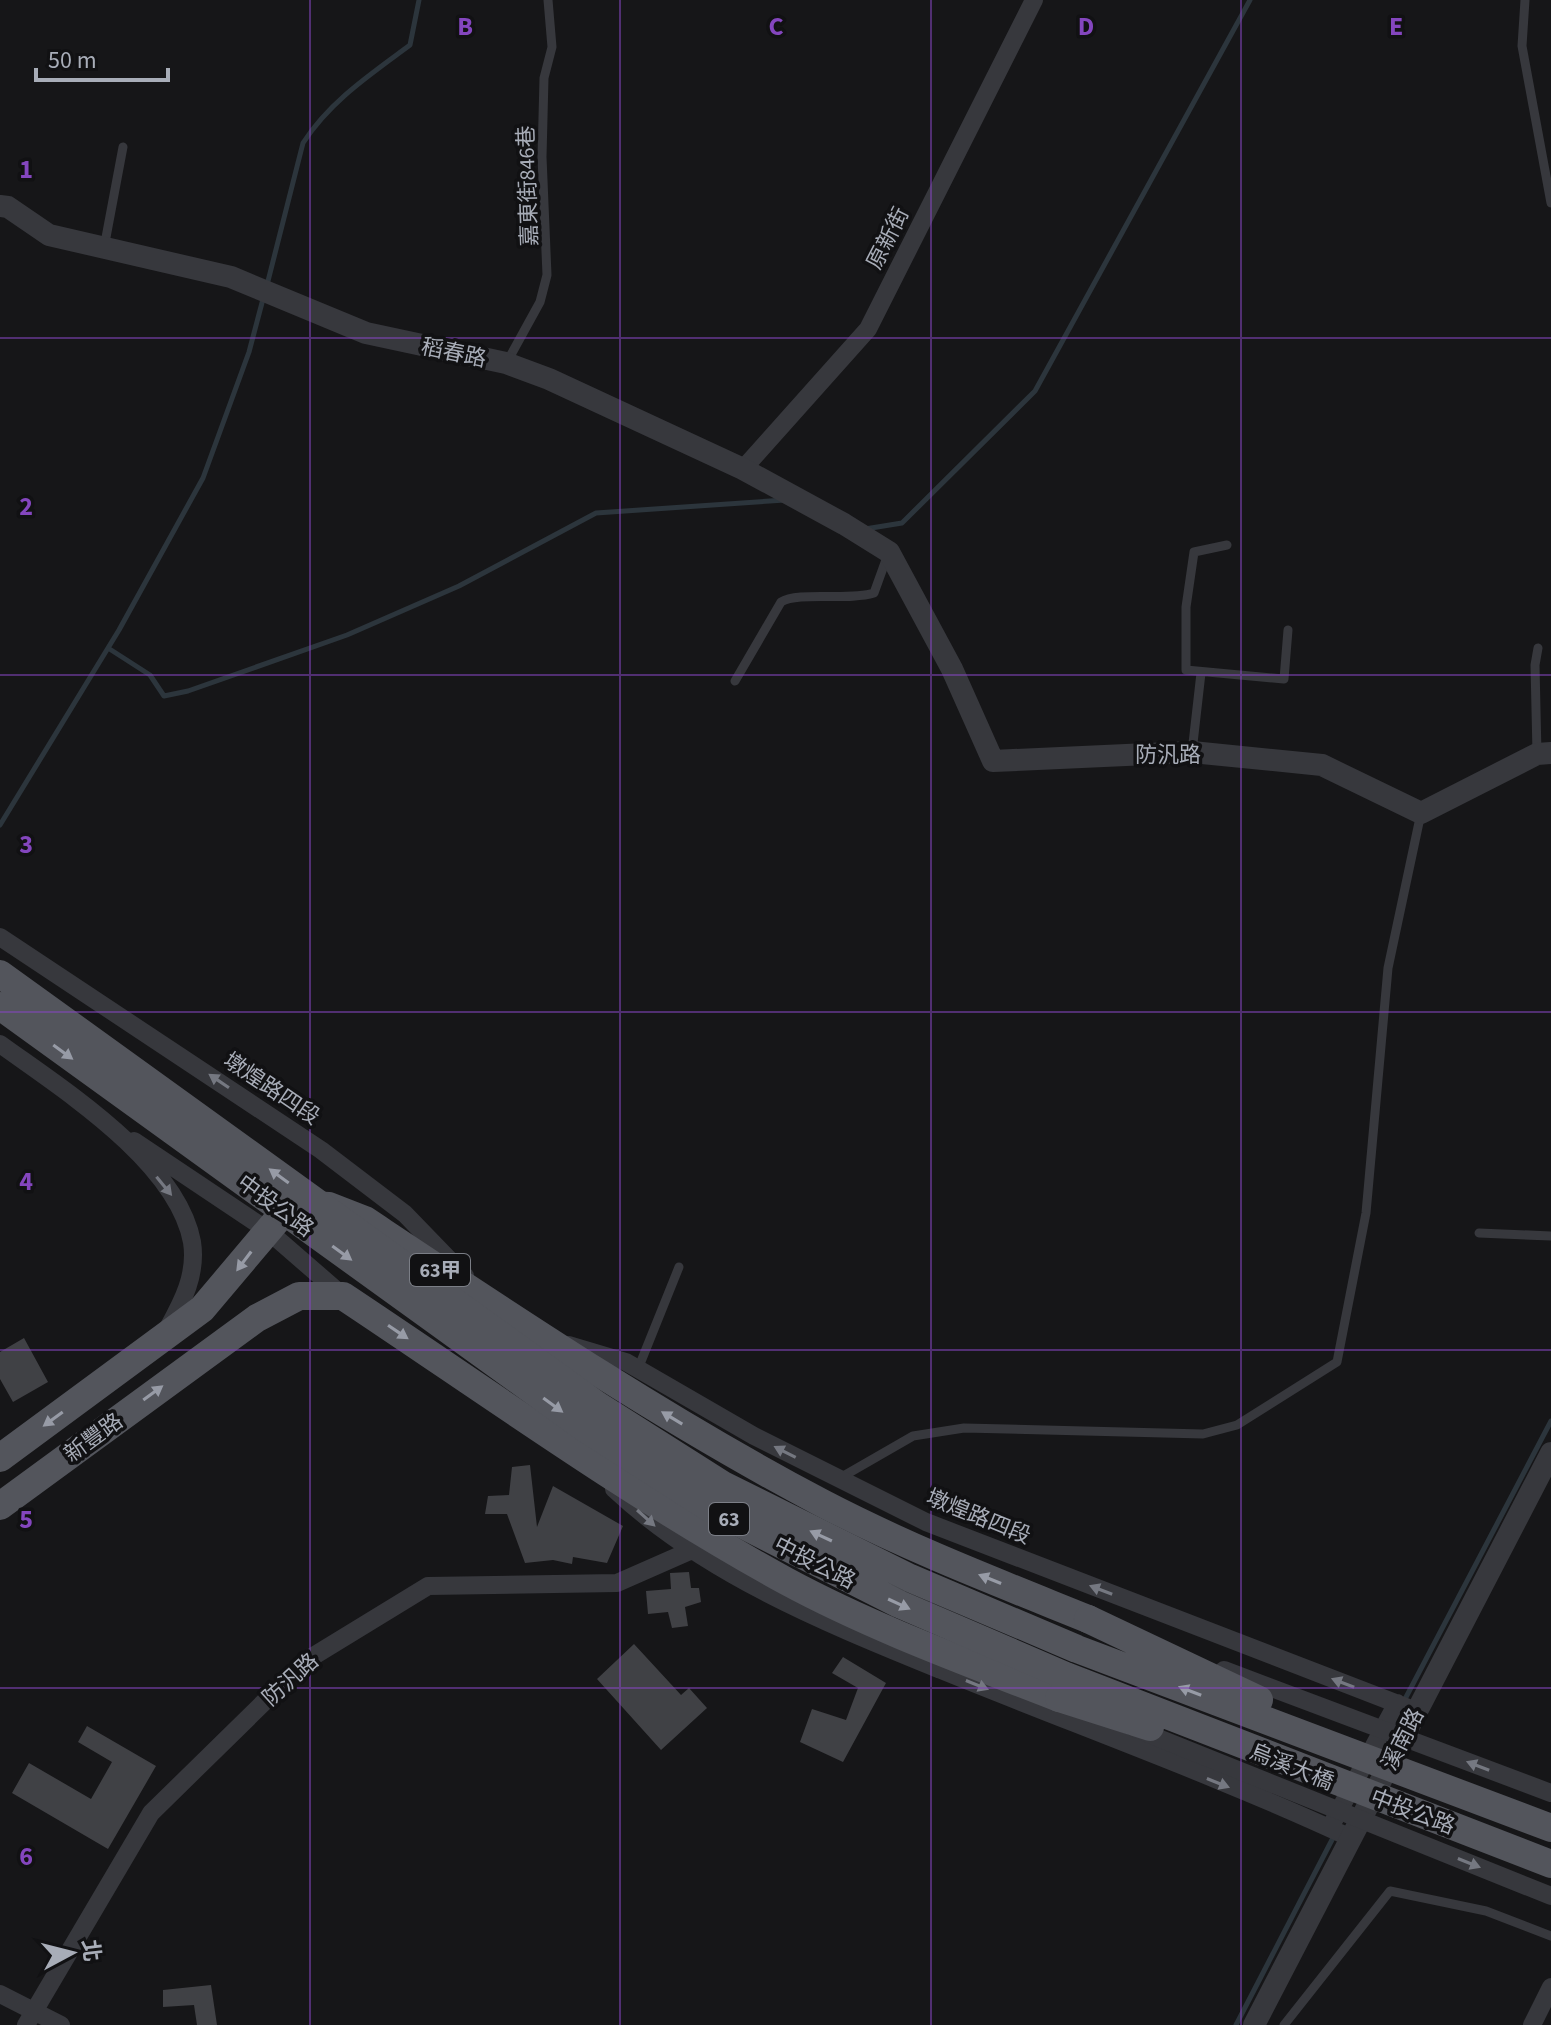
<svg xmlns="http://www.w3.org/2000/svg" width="1551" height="2025" font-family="'Source Sans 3','Noto Sans TC',sans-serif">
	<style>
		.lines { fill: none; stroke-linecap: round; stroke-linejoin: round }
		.stream { stroke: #2c353c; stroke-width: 5 }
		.building { fill: #404145 }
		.service { stroke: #37383d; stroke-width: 9 }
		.minor { stroke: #37383d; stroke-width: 18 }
		.tertiary { stroke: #37383d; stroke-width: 22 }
		.primary { stroke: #53555c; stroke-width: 28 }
		.minor-bridge { stroke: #37383d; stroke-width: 18 }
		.primary-bridge { stroke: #53555c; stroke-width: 28 }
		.oneway { fill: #979ba6 }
		.oneway2 { fill: #757881 }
		.grid { fill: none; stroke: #8446be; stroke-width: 2; stroke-opacity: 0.55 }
		.labels { text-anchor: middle; stroke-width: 7; stroke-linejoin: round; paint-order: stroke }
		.shield { fill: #111113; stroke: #7b7e86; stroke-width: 2 }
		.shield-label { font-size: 20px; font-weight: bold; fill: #a8adb8 }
		.street-label { font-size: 22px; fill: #a8adb8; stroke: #111113 }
		.grid-label { font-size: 26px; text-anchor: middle; font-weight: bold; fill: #8446be; stroke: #111113; stroke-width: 7; stroke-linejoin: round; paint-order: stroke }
	</style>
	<rect width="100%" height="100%" fill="#161618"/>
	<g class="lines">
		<path class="stream" d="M267,285L303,143C330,101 371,74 410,45L419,0
			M865,529L902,523L1035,391L1250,0
			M108,648L150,675L164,696L188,691L347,635L459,586L596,513L785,500
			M0,825L119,630L203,478L249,352L263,299
			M1404,1701L1551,1421
			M1236,2025L1335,1834"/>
	</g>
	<path class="building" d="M24,1338L48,1382L13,1402L0,1379V1352Z
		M530,1465L537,1527L553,1486L623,1526L607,1563L573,1557L572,1564L553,1560L525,1563L507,1514H485L488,1496L509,1495L512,1467Z
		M689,1572L691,1588H699L701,1602L685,1607L688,1626L672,1628L668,1612L648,1614L646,1591L671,1589L670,1573Z
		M634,1644L681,1695L689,1688L707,1708L661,1750L597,1679Z
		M843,1657L886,1683L843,1762L800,1742L812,1709L846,1720L858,1688L832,1673Z
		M87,1726L156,1766L108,1849L12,1793L29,1763L91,1799L112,1762L78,1742Z
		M211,1985L217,2025H197L194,2005L163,2007V1990Z"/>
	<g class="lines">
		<path class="service" d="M1525,0L1522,46L1551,203
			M104,248L123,147
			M507,362L540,302L547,275L542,157L544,78L552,47L548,0
			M1227,545L1194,552L1186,607V670L1284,679L1288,630
			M735,681L781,602C798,591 848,601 874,593L887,557
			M1192,752L1201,673
			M1537,754L1535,665L1538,648
			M1479,1233L1551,1236
			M638,1369L679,1267
			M840,1478L913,1436L964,1428L1203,1434L1237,1425L1337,1362L1366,1213L1388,968L1421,813
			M1284,2025L1390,1891L1486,1911L1551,1936"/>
		<path class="minor" d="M743,469L868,329L1034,0
			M0,937L321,1150L405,1214L465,1276
			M0,1044C62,1089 177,1161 192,1242C197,1274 183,1301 168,1328
			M134,1141L267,1230L343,1296
			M569,1345L626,1362L754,1436L926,1522L1416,1711
			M614,1489C706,1575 826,1623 941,1670C1078,1726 1218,1776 1351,1838
			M1333,1822L1397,1703
			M0,1994L61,2025
			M26,2025L151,1813L307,1660L428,1586L617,1583L692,1550
			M1532,2025L1551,1987"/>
		<path class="tertiary" d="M0,206L8,207L49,235L231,277L366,333L506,363L549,379L743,469L844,524L889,552L952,669L993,761L1192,752L1322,765L1421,813L1537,754L1551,753
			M1254,2025L1551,1453"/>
		<path class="primary" d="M0,1458L202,1309L278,1219L310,1205L329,1206L365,1220C514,1319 663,1419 822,1503C908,1548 999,1583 1088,1619
			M0,1506L257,1318L299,1296H343C489,1393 633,1497 786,1581C873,1628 967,1662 1059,1698"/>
		<path class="minor-bridge" d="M1224,1670L1551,1793
			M1136,1729L1551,1896"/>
		<path class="primary-bridge" d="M0,974L597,1405L723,1485L910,1578L1077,1649L1551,1828
			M0,1006L583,1427L708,1507L899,1604L1066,1676L1551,1864
			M1088,1619L1259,1700
			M1059,1698L1150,1727"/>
	</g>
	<defs><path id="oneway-solid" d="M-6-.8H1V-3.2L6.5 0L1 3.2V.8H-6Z" transform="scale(2)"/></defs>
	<g class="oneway">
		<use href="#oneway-solid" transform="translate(63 1052) rotate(36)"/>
		<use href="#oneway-solid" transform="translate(279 1176) rotate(-144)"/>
		<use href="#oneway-solid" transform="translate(342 1253) rotate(36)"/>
		<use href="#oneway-solid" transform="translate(244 1261) rotate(127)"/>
		<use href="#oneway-solid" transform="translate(398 1332) rotate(34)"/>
		<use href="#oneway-solid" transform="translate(153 1393) rotate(-36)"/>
		<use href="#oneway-solid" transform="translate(553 1405) rotate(36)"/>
		<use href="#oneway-solid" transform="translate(672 1418) rotate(-149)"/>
		<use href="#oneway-solid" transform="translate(53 1419) rotate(144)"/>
		<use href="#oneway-solid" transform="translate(821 1536) rotate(-155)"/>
		<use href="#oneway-solid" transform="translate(990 1579) rotate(-158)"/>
		<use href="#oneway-solid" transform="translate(899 1604) rotate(25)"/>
		<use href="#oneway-solid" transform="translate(1190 1691) rotate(-159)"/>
	</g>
	<g class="oneway2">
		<use href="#oneway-solid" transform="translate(219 1081) rotate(-146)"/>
		<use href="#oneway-solid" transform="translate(164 1186) rotate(51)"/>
		<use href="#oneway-solid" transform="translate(785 1452) rotate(-153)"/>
		<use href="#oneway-solid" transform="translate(646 1518) rotate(42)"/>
		<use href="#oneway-solid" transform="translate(1101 1590) rotate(-159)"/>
		<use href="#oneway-solid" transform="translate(1343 1683) rotate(-159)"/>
		<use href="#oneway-solid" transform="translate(977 1685) rotate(22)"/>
		<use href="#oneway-solid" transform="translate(1478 1766) rotate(-159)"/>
		<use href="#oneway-solid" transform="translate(1218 1783) rotate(22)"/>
		<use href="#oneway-solid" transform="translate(1469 1863) rotate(22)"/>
	</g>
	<path class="grid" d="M310,0V2025M620,0V2025M931,0V2025M1241,0V2025M0,338H1551M0,675H1551M0,1012H1551M0,1350H1551M0,1688H1551"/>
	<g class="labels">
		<g class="shield">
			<rect x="410" y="1254" width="60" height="32" rx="6"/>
			<rect x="709" y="1503" width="40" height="32" rx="6"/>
		</g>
		<g class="shield-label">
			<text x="440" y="1277">63甲</text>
			<text x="729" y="1526">63</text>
		</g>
		<g class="street-label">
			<text transform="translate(527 186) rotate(-92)" y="8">嘉東街846巷</text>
			<text transform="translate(887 238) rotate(-63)" y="8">原新街</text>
			<text transform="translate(454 352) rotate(12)" y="8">稻春路</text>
			<text x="1168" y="762">防汎路</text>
			<text transform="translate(272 1088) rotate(34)" y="8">墩煌路四段</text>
			<text transform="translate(276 1205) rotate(36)" y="8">中投公路</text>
			<text transform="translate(93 1437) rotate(-36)" y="8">新豐路</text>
			<text transform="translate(979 1516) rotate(22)" y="8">墩煌路四段</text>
			<text transform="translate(815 1562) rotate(27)" y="8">中投公路</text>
			<text transform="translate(290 1679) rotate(-42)" y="8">防汎路</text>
			<text transform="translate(1402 1739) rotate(-63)" y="8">溪南路</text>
			<text transform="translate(1292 1766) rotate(22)" y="8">烏溪大橋</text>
			<text transform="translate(1413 1811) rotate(21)" y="8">中投公路</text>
		</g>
	</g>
	<g class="grid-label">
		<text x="465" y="35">B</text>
		<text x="776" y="35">C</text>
		<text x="1086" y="35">D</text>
		<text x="1396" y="35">E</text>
		<text x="26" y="178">1</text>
		<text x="26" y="515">2</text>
		<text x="26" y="853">3</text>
		<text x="26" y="1190">4</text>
		<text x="26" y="1528">5</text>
		<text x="26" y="1865">6</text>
	</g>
	<g transform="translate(72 1953) rotate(83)" stroke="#111113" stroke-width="6" paint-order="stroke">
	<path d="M0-6L14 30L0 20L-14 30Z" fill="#a8adb8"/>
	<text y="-12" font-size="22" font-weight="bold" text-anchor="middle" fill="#a8adb8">北</text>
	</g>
	<path d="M36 68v12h132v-12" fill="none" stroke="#a8adb8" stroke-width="4"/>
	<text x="48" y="68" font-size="24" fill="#a8adb8" stroke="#111113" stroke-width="6" paint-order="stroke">50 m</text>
</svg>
